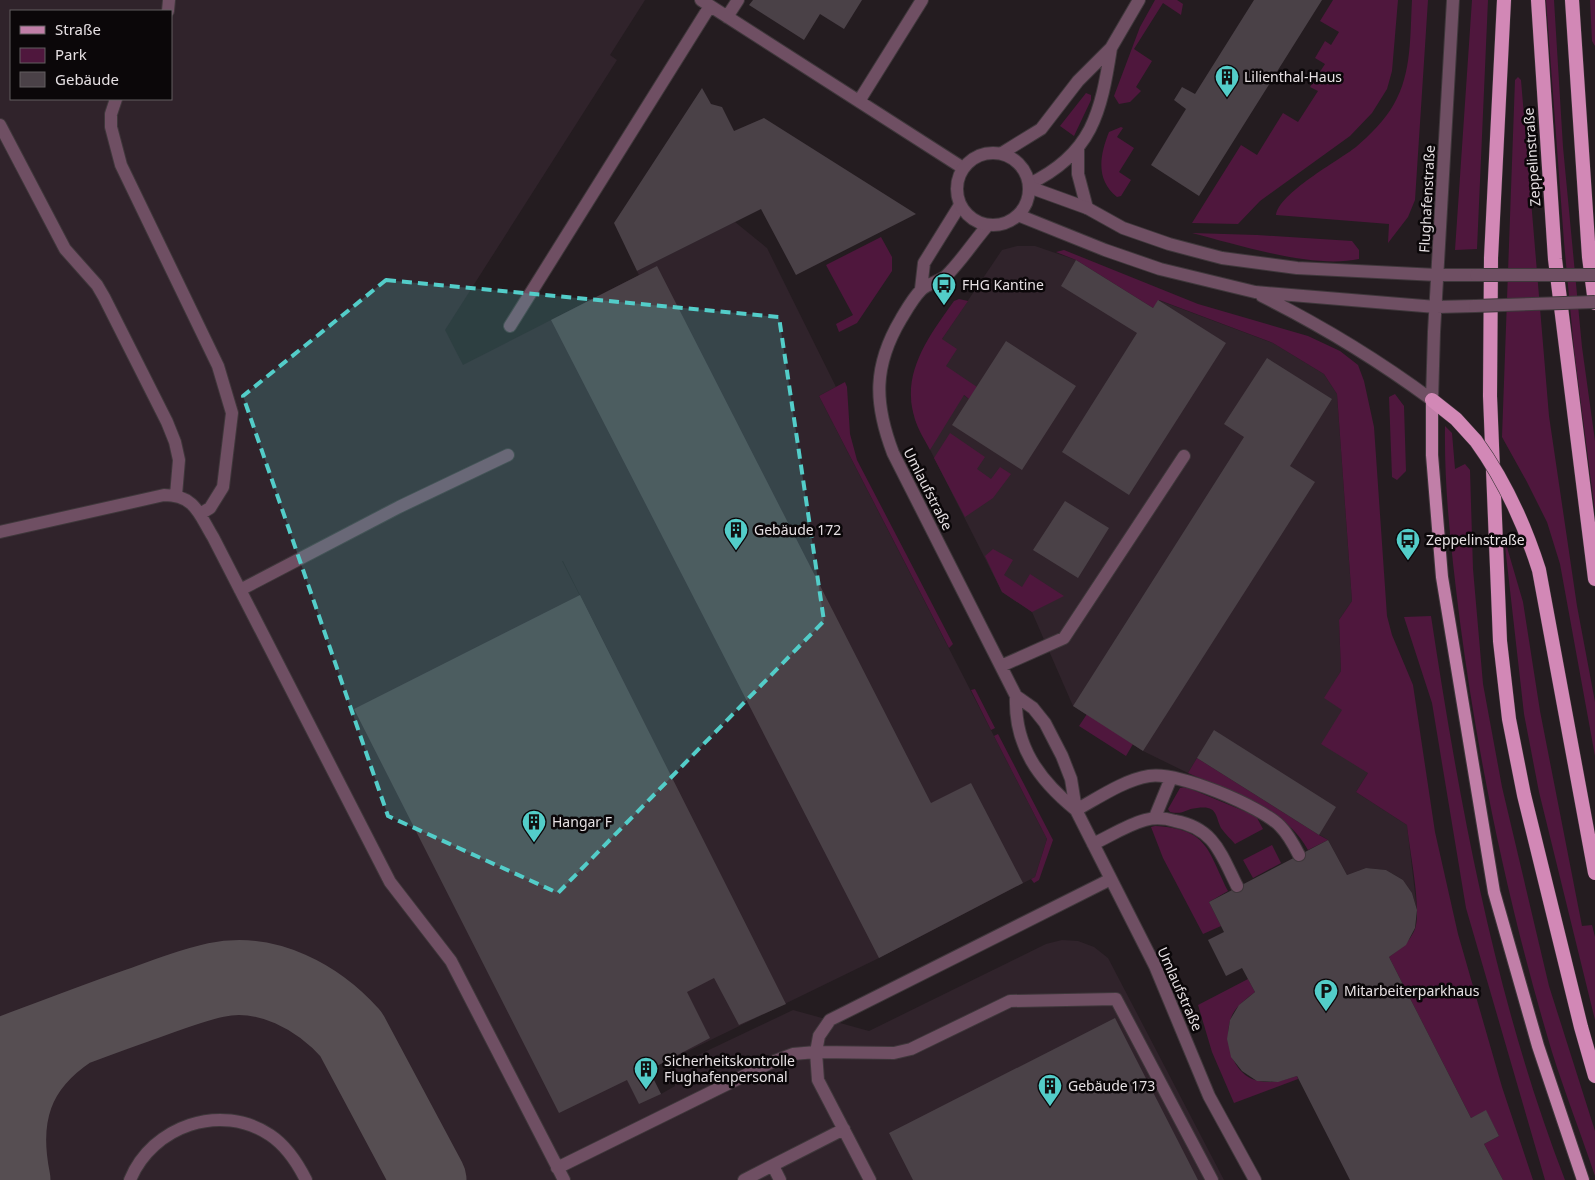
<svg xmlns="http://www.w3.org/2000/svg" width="1595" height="1180" font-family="'Noto Sans',sans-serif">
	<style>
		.built { fill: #30232b; fill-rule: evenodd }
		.green { fill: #4f173d }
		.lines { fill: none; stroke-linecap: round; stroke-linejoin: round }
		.taxiway { stroke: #564e52; stroke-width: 75 }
		.building { fill: #4a4147 }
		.service-casing { stroke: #3f373b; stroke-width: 14 }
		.minor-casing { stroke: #3f373b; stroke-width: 14 }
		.primary-casing { stroke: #3f373b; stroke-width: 14 }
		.trunk-casing { stroke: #3f373b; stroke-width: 15 }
		.service { stroke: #6f4f63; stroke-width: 12 }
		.minor { stroke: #6f4f63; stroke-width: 12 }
		.primary { stroke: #c17fa8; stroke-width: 12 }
		.trunk { stroke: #d288b6; stroke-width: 14 }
		.minor-bridge-casing { stroke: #3f373b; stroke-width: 14; stroke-linecap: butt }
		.trunk-bridge-casing { stroke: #3f373b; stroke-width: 15; stroke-linecap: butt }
		.minor-bridge { stroke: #6f4f63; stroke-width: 12 }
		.trunk-bridge { stroke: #d288b6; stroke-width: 14 }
		.marked { fill: #53cdc9; fill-opacity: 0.2; stroke: #53cdc9; stroke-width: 4; stroke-dasharray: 10 6; stroke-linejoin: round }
		.labels { text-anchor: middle; stroke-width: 5; stroke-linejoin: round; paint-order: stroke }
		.poi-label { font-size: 14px; fill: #e6e0e3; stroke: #0b0709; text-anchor: start }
		.street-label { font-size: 14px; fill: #e6e0e3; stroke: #0b0709 }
	</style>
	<rect width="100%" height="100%" fill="#241c20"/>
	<path class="built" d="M0,0H645L610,55L617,60L445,330L463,365L639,275L637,271L735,222L767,248L836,387L819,396L1047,839L1035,877L879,958L649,1070L661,1094L675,1086L673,1067L793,1010L869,1031L1046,944L1062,940L1078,941L1094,947L1108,958L1224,1180H0ZM11,11H171V99H11ZM563,561L580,595L618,670L562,561Z
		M1017,246H1035L1076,260L1153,308L1158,300L1273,343L1324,374L1337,394L1352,601L1339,620L1341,671L1325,698L1342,709L1368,773L1356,792L1407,825L1417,910L1412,893L1403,880L1386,870L1366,868L1347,875L1328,840L1197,758L1188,773L1143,751L1073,706L1032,612L1002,592L915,420L911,401L929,400L956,390L969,399L946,366L942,339L1002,250Z"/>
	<path class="green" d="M1155,0H1177L1183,4L1181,15L1163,3L1134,49L1152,61L1136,87L1141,91L1130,102L1119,104L1114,96L1140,27Z
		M1333,0H1398L1392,71L1387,89L1372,113L1350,136L1260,201L1238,224L1192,223L1241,145L1257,155L1283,113L1298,122L1318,91L1310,87L1325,64L1315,58L1325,41L1331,45L1339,32L1320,21Z
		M1412,0H1428L1415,200L1408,217L1388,243L1389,224L1276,215C1279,193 1338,161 1356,147C1370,135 1385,120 1394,104C1412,73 1410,35 1412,0Z
		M1472,0H1488L1477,249L1455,250Z
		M1546,0H1554L1563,147L1582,347L1595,441V512L1574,350L1564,242Z
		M1590,0H1595V46L1592,41Z
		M1518,77L1521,80L1549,416L1577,606L1595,702V756L1560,564L1547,522L1527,482L1502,437L1515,80Z
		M1086,93L1091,95V100L1074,136L1060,126Z
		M1121,127L1123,128L1117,137L1134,148L1119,172L1131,180L1121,196L1117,197C1095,179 1100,155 1109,132Z
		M1192,233L1257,235L1352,241L1359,250V259C1312,269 1239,245 1192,233Z
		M881,237L892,257V271L857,323L839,332L836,324L853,315L826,265Z
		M1064,250L1198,304L1308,336L1340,351L1358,365L1364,381L1374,427L1387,616L1392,635L1413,685L1435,832L1458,934L1502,1087L1533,1180H1503L1484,1144L1499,1136L1486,1111L1471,1118L1389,957C1400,949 1410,942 1415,929C1422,909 1409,848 1407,825L1356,792L1368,773L1321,744L1342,710L1324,698L1341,671L1339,620L1352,601L1337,394L1324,374L1273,343L1159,300L1153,308L1076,260L1056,252Z
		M959,299L968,301L942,339L957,349L946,366L977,387L969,399L964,395L930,450C925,440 918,430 915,419C900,374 929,336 954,301Z
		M845,382L847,387L850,434L857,460L953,644L949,648L819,396Z
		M1395,394L1404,406L1406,471L1397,480L1392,477L1389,397Z
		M1445,426L1452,433L1455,469L1465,464L1470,470L1473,569L1483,684L1502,787L1549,986L1595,1131V1176C1581,1134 1565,1093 1552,1052C1510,912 1479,767 1460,622C1452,557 1444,492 1445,426Z
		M950,433L985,457L977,469L991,479L1000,467L1011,474L993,498L965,517L934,458Z
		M1504,537L1523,602L1540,711L1582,926L1592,925L1595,937V1020L1539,792L1524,714Z
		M993,549L1013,560L1004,575L1022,587L1030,574L1064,596L1032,612L1002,592L985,556Z
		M1431,616C1460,807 1495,999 1565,1180H1545L1466,908L1432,703L1404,617Z
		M975,689L995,728L991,730L971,690Z
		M1087,714L1133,744L1126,756L1079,726Z
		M998,734L1053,840L1039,880L1034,883L1031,879L1035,877L1047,839L994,736Z
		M1197,758L1319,835L1328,840L1308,850C1284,806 1230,792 1188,773Z
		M1186,787L1256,816L1263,829L1235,844C1231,839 1225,834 1221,828C1215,816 1218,805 1197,808C1184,809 1185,815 1170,812L1168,809L1180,788Z
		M1155,826C1208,829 1207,849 1228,891L1209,902L1221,926L1203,934L1163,858L1151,827Z
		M1272,845L1281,863L1253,878L1243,860Z
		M1248,979L1255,992C1245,1000 1233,1008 1230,1021C1224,1043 1233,1076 1259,1081C1272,1084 1284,1080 1297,1076L1298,1079L1234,1103L1212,1052L1198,1005Z"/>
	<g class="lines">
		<path class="taxiway" d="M0,1056C45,1040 90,1022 136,1006C162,997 188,986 216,980C267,969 318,997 351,1034L429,1180
			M13,1180C0,1116 15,1068 70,1031"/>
	</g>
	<path class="building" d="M753,0H862L844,29L820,14L804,40L749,5Z
		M1254,0H1322L1199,196L1151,165L1186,109L1174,100L1182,87L1195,94Z
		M702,88L711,104L722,107L734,131L764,118L916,214L796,275L761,209L637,271L614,223Z
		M1076,260L1153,308L1158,300L1226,343L1129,495L1062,452L1137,333L1061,286Z
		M657,266L931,803L971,783L1023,883L879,958L551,320Z
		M1006,341L1076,386L1022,470L952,425Z
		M1267,358L1332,399L1290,466L1315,482L1143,751L1073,706L1244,437L1224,424Z
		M1065,501L1109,528L1078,578L1033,550Z
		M580,595L786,1004L739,1025L714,978L687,992L710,1038L649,1070L661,1094L639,1104L627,1080L559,1113L354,709Z
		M1214,730L1336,807L1319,835L1197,758Z
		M1328,840L1347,875L1366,868L1386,870L1403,880L1412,893L1417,910L1415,928L1406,945L1389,957L1471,1118L1486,1110L1499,1136L1484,1144L1503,1180H1350L1297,1076L1278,1082L1257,1081L1242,1071L1231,1057L1227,1039L1230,1020L1239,1005L1255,992L1242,968L1226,976L1208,940L1224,932L1209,902Z
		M1115,1018L1198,1180H913L889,1133Z"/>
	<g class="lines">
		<defs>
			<path id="service" d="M701,0L963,168
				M168,11L169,0
				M727,17L738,0
				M116,99L111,114V127L121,165L218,366L232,413L223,487L210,508L200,514
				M859,101L922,0
				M0,125L65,249L97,285L104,297L167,422L175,442L179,460L176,495
				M1078,149V174L1087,208
				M1002,153L1041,129L1078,81L1111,48L1139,0
				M1029,184C1092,154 1101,113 1111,48
				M988,225C974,241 962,260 947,275C940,282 928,283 921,290C913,298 907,309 901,319C873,366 874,403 893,453L1016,696C1014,746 1039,780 1076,810
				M921,289L924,263L960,205
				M510,326L710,6
				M0,532L164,495C195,495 199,514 213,537L390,882L451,961L564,1180
				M240,590L399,507L508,455
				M1001,666L1064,638L1184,456
				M1016,696L1033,708L1045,723L1062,756L1071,779L1076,810L1155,966L1209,1096L1255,1180
				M1076,810C1098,798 1124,780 1149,776C1177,771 1260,806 1280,826C1288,834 1294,845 1299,855
				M1155,817L1171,778
				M1093,844C1110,836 1127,825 1145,820C1156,817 1165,818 1175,821C1214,828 1221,854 1237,886
				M773,1166L780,1180
				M557,1168L772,1062L793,1054L816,1052L894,1053L911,1049L1010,1001L1116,999L1212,1180
				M130,1180C152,1126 221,1102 270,1135C285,1145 298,1164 306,1180
				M744,1180L844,1129
				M870,1180L818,1080L816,1052L819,1036L830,1020L1111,879"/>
			<path id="minor" d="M957 189a36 36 0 1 1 72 0a36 36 0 1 1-72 0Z
				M1029,187L1087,208L1123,228L1169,244L1222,258L1297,268L1437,275H1476
				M1018,215L1105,250L1160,269L1255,292L1436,307L1475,306
				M1262,296C1322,326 1378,360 1432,400
				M1432,400L1434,332L1453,0"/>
			<path id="primary" d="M1432,400V455L1442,577L1494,892L1538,1046L1583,1180"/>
			<path id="trunk" d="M1504,0L1491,258L1490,396L1500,641L1509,719L1524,795L1581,1027L1595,1076
				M1538,0L1555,259L1595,579
				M1572,0L1589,257L1595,303
				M1432,400L1456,419L1476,441"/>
		</defs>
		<use href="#service" class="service-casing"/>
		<use href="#minor" class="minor-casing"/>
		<use href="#primary" class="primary-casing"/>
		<use href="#trunk" class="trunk-casing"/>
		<use href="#service" class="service"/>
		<use href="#minor" class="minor"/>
		<use href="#primary" class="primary"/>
		<use href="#trunk" class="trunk"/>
		<defs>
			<path id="minor-bridge" d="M1476,275H1595
				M1475,306L1595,302"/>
			<path id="trunk-bridge" d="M1476,441C1505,481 1524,523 1539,570L1595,873"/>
		</defs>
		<use href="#minor-bridge" class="minor-bridge-casing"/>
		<use href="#trunk-bridge" class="trunk-bridge-casing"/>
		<use href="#minor-bridge" class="minor-bridge"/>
		<use href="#trunk-bridge" class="trunk-bridge"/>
	</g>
	<path class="marked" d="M386,280L779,317L824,621L558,893L388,816L243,396Z"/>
	<defs>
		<symbol id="building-pin" viewBox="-11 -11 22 30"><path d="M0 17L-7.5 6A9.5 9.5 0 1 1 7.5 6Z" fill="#53cdc9" stroke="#0b0709"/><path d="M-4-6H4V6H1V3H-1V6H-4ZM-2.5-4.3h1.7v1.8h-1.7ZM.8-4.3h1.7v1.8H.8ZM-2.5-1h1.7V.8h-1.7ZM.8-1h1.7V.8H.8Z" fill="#111"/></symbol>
		<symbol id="bus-pin" viewBox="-11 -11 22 30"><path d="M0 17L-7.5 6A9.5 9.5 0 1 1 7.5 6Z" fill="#53cdc9" stroke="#0b0709"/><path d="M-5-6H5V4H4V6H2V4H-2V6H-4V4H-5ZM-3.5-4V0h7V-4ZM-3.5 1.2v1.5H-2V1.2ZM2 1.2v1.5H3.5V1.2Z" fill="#111"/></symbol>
		<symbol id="parking-pin" viewBox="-11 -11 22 30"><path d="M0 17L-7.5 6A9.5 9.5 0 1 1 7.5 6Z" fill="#53cdc9" stroke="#0b0709"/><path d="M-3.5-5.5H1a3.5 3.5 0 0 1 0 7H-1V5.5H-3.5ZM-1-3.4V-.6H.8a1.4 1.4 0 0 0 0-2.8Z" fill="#111"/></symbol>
	</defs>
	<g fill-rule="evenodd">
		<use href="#building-pin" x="1213" y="63" width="28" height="38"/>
		<use href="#bus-pin" x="930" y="271" width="28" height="38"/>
		<use href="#building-pin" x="722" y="516" width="28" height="38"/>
		<use href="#bus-pin" x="1394" y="526" width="28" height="38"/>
		<use href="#building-pin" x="520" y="808" width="28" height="38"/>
		<use href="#parking-pin" x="1312" y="977" width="28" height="38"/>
		<use href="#building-pin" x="632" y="1055" width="28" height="38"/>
		<use href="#building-pin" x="1036" y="1072" width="28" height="38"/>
	</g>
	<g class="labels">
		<g class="poi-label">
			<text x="1244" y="82">Lilienthal-Haus</text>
			<text x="962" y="290">FHG Kantine</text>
			<text x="754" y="535">Gebäude 172</text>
			<text x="1426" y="545">Zeppelinstraße</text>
			<text x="552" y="827">Hangar F</text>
			<text x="1344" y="996">Mitarbeiterparkhaus</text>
			<text x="664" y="1066">Sicherheitskontrolle<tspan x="664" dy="16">Flughafenpersonal</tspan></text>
			<text x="1068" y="1091">Gebäude 173</text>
		</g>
		<g class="street-label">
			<text transform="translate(1532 157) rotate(-94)" y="5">Zeppelinstraße</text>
			<text transform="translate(1427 199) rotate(-87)" y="5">Flughafenstraße</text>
			<text transform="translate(928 489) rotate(63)" y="5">Umlaufstraße</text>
			<text transform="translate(1180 989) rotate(66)" y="5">Umlaufstraße</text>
		</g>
	</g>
	<rect x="10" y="10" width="162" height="90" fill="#0b0709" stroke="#635e60"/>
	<rect x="20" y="26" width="25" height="8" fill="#c17fa8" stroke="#635e60"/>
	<text x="55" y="35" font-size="15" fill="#e6e0e3">Straße</text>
	<rect x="20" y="48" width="25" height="15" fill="#4f173d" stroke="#635e60"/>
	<text x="55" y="60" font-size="15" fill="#e6e0e3">Park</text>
	<rect x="20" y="72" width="25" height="15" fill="#4a4147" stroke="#635e60"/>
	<text x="55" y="85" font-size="15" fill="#e6e0e3">Gebäude</text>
</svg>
